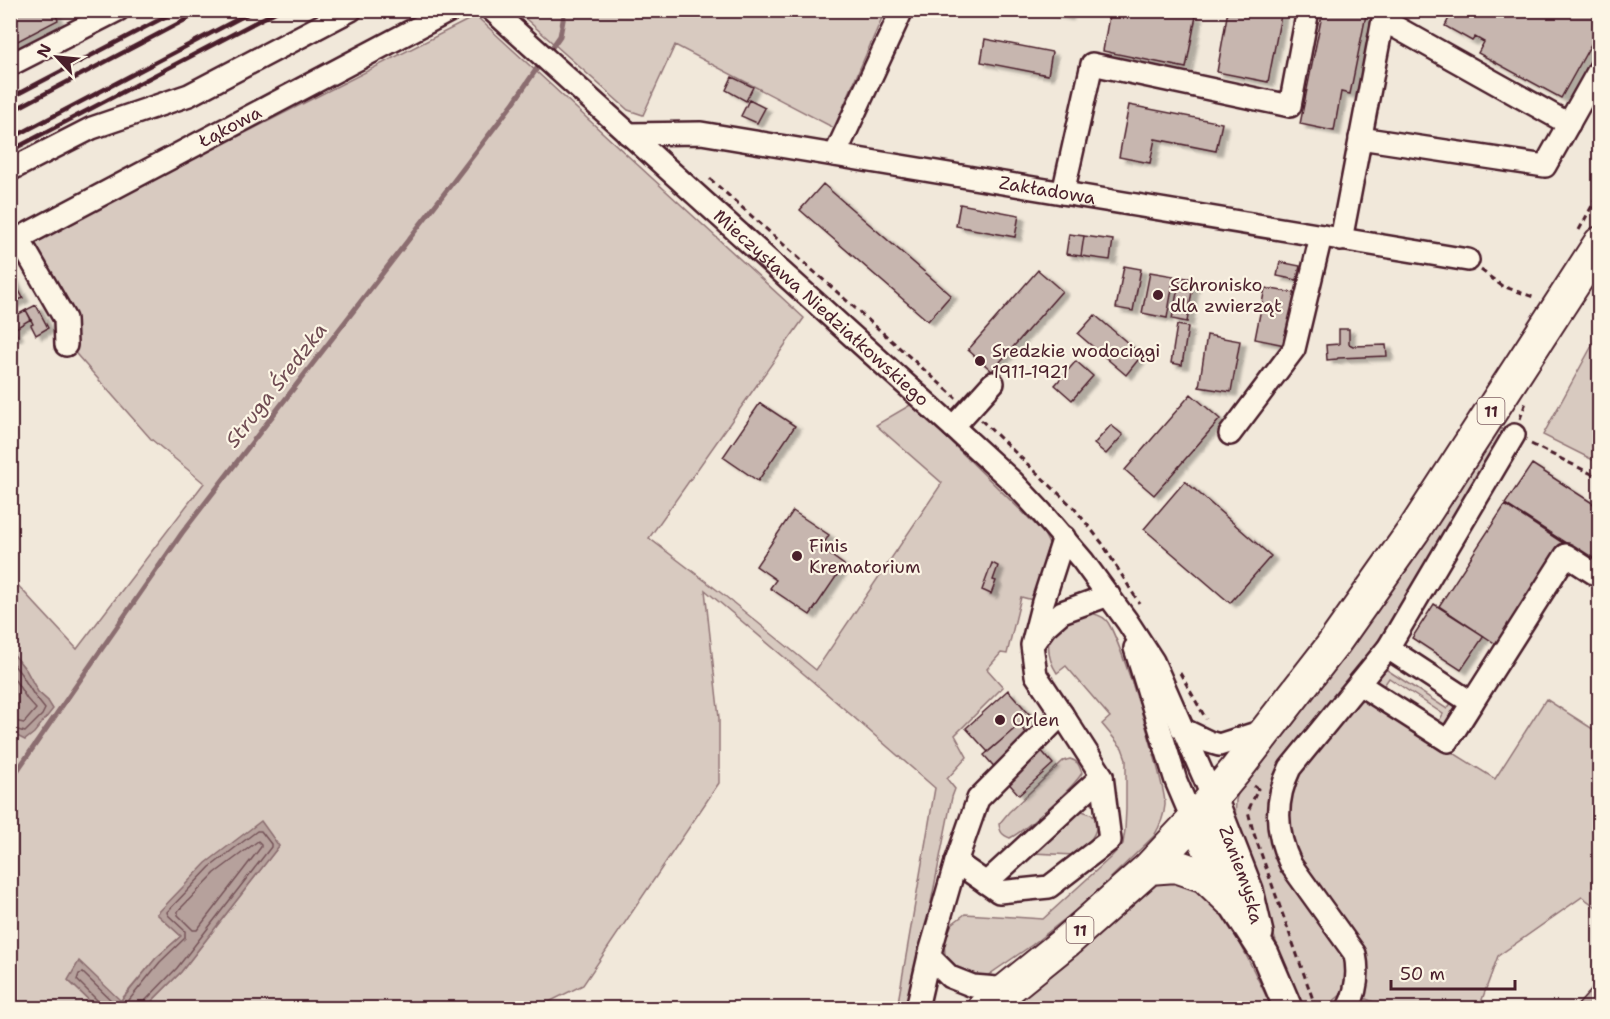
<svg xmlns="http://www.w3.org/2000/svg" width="1610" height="1019" font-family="'Shantell Sans',sans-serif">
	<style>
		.green { fill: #d8cac0; stroke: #917476; stroke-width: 1.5 }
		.water { fill: #b6a19c; stroke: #8b6d6f; stroke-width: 1.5 }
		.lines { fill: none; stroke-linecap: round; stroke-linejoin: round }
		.shore { stroke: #755358; stroke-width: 1.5 }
		.stream { stroke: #8b6d6f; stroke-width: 5 }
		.building { fill: #c7b6af; stroke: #4a1f2b; stroke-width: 1.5; filter: url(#shadow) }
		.minor-casing { stroke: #4a1f2b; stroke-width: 26 }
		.major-casing { stroke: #4a1f2b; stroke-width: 32 }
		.highway-casing { stroke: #4a1f2b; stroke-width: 36 }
		.path { stroke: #4a1f2b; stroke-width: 3; stroke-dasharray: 6 4.5; stroke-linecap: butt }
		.minor { stroke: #fcf5e5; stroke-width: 21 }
		.major { stroke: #fcf5e5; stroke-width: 27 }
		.highway { stroke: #fcf5e5; stroke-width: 32 }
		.rail { stroke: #4a1f2b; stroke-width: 4.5 }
		.poi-dot { fill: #4a1f2b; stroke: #fcf5e5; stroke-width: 2 }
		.labels { text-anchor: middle; stroke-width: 4.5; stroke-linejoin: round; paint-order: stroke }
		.shield { fill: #fcf5e5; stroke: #7f5f63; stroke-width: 1.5 }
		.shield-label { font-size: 16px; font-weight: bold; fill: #4a1f2b }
		.street-label { font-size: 18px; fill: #4a1f2b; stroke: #fcf5e5 }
		.poi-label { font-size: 18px; fill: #4a1f2b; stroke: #fcf5e5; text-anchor: start }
		.water-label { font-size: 20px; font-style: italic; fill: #704c53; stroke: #fcf5e5 }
	</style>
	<defs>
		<filter id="shadow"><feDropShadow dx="6" dy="4" stdDeviation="1.5" flood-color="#0004"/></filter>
	</defs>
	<rect width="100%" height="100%" fill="#f1e8da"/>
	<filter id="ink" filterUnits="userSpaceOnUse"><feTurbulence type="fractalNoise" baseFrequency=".0167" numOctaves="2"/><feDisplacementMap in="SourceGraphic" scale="12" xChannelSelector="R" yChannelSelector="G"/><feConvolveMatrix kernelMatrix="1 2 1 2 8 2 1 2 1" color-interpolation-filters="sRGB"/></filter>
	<g filter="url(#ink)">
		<path class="green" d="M517,11H885L834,128L675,45L643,115L628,110Z
			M476,16L804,318L649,538L725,596L816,670L942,483L876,425L912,404L1043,532L1049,544L1033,600L1021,597L1007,654L1001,653L987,669L1003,687L955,735L967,757L947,779L955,789L952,797L910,1008H897L935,788L811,680L705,590L719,718V783L583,985L537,1008H145L181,972L279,846L157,914L181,936L156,958L120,1001L68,980L97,1008H11L10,733L25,739L48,701L38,692L26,670L11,651V578L77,649L204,483L151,439L70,347L28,243Z
			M1599,333V463L1543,435Z
			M1498,427L1508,433L1382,645L1273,794L1311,902L1346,960L1348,983L1343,993L1325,1008H1304L1296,1001L1235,820L1236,800L1239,790L1295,721L1360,634Z
			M1085,612C1092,613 1101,615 1106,620C1119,633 1166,785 1165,805C1164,817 1160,826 1154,836L1085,903L1032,945L984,978H973L950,966L945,955L944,941L952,924L965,914L1043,919L1110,858L1123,844L1125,830L1126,809V759L1122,748L1102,724L1110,717L1066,666L1057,673C1046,657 1044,633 1062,620C1068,616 1078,614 1085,612Z
			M1381,666L1447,709L1454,699L1459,703L1447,726L1443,728L1437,725L1443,714L1389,678L1381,690L1374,685V676Z
			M1358,693L1495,779L1546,699L1599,733V909L1582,897L1498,956L1479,1008H1389L1361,997L1364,981L1294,856L1285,828L1293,779Z
			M1070,759C1078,761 1079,765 1082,773C1072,789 1027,829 1010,838C1002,835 1000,832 999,824L1009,812L1063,761Z
			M1082,811L1091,814L1097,820C1098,836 1086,845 1075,855L1032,853L1074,814Z
			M1186,877L1222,906L1272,1008H1115L1068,1005L1053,1008H1010L1067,963L1162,880Z"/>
		<path class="water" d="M11,651L26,670L38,692L48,701L53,709L34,733L25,740L11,733Z
			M261,821L279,846L181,972L145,1008H97L68,980L79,961L121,1001L156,958L181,936L157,914L206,863Z"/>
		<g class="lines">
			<path class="shore" d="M10,660L21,674L34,695L45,709L42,715L25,732L10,728
				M10,672L27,699L36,709L24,723L10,720
				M258,841L261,844V847L197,930H193L178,915V911L215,873Z
				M101,1008L99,1002L77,980L79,974L83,973L116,1005L120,1007L125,1005L160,962L185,938V931L168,915L167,912L210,867L257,831H261L271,844V847L177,968L143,1003L141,1008"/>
			<path class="stream" d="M548,53L560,36L565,10
				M10,781L182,533L453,182L514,102L542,61"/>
		</g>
		<path class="building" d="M19,10H53L58,20L10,45V15Z
			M1039,10H1068L1067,16Z
			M1110,10H1173L1196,16L1186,68L1103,51Z
			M1228,10H1282L1268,82L1217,72Z
			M1323,10H1367L1350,94L1341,92L1334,131L1300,124Z
			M1453,10H1600V28L1561,98L1478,53L1484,42L1475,37L1472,41L1445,26Z
			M985,39L1052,52L1048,75L981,62Z
			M732,77L753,87L746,101L726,90Z
			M749,100L765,108L757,123L741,116Z
			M1129,105L1222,123L1216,151L1155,139L1150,163L1119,157Z
			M823,184L951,295L928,321L800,210Z
			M960,204L1019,215L1015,237L956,226Z
			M1069,234L1084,236L1081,256L1066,254Z
			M1084,236L1113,240L1110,260L1081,256Z
			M1280,262L1300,266L1297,280L1277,276Z
			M1124,266L1141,269L1133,311L1116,308Z
			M1038,270L1062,291L992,371L968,350Z
			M1150,272L1174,276L1167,318L1142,313Z
			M10,274L23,298L10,304Z
			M1180,277L1194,279L1187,322L1172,319Z
			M1265,288L1295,293L1285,345L1255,339Z
			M36,305L48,328L36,335L31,325L33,324L26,310Z
			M26,310L31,319L14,329L17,335L10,339V319Z
			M1095,315L1142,355L1126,375L1078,334Z
			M1177,325L1188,327L1182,365L1171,363Z
			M1339,329H1349V344L1353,346L1386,345L1387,356L1338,358L1337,359L1327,360L1326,345L1339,344Z
			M1207,335L1240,341L1231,392L1199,387Z
			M1076,361L1093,376L1072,400L1055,385Z
			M1191,394L1220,419L1154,495L1125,470Z
			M760,403L795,426L758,481L723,457Z
			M1111,425L1123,435L1106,454L1094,444Z
			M1532,464L1600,508V565L1505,504Z
			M1185,481L1271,556L1230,603L1144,529Z
			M1505,505L1563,543L1496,644L1439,606Z
			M793,511L829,535L821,548L844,565L810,615L770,588L776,580L756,566Z
			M992,563L998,566L993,580L996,581L991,594L982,590Z
			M1434,604L1484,636L1461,670L1412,638Z
			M1008,690L1030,715L988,752L966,728Z
			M1019,725L1053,764L1019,795L984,755Z
			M1595,986L1600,990V1008H1575Z"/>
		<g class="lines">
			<defs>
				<g id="minor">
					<path id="s1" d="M492,10L953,427L1012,481L1042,513L1083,561L1127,621L1153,661L1213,798"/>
					<path d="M10,65L118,10"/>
					<path id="s2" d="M628,134L701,133L1468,260"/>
					<path d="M1360,138L1545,166L1600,68"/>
					<path d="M835,155L902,10"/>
					<path d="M10,170L92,128L189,95L351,10"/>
					<path d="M1063,193L1092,64L1290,106L1308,10"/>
					<path d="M19,239L65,319L66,345"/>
					<path d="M1341,240L1383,20L1569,124"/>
					<path id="s3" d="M10,243L451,10"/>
					<path d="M953,427L993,383"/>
					<path d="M1230,434L1294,349L1321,236"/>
					<path d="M1035,641L1045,627L1062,612L1109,595"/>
					<path d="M1135,648L1176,781L1193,821"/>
					<path d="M1359,684L1448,741L1472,703L1388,648"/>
					<path d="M1472,703L1566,555L1600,577"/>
					<path d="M1182,729L1209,742L1219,745L1266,730"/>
					<path d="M956,862L999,892L1049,887L1110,840L1102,776L1062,714"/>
					<path d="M986,883L1102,776"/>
					<path d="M929,956L950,977L973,986L1009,989"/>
					<path d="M917,1008L929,956L956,862L978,799L1062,714L1036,675L1032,645L1043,602L1064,537"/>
					<path d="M1348,1008C1357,991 1359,974 1355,954L1291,865C1275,833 1274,801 1290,768L1388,648L1514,435"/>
				</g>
				<g id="major">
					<path id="s4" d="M1213,798L1249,890L1259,933"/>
					<path d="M1193,821L1230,900L1265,954L1288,1008"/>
				</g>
				<path id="highway" d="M1149,868L1176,866L1205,876L1230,900
					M984,1008L1067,941L1149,868L1193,821L1235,771L1332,646L1414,530L1600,243"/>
			</defs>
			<use href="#minor" class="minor-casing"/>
			<use href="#major" class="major-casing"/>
			<use href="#highway" class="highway-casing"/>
			<path class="path" d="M710,179L956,398
				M1579,230L1600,191
				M1481,270L1502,286L1536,298
				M1520,419L1526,402
				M981,420L1074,508L1102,543L1139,603
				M1531,444L1600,478
				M1180,673L1206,719
				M1254,786L1258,789L1248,811L1253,831L1316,1008"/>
			<use href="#minor" class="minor"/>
			<use href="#major" class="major"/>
			<use href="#highway" class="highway"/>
			<path class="rail" d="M10,98L178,10
				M10,112L204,10
				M10,139L255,10
				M10,151L279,10"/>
		</g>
	</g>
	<g class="poi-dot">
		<circle cx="1158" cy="295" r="6"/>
		<circle cx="980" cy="361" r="6"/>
		<circle cx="797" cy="556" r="6"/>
		<circle cx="1000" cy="720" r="6"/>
	</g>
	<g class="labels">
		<g class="shield">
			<rect x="1477.5" y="398" width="27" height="26" rx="4.5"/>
			<rect x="1066.5" y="917" width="27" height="26" rx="4.5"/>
		</g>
		<g class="shield-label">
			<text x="1491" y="417">11</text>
			<text x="1080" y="936">11</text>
		</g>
		<g class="street-label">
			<text dy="6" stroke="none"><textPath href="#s3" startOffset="249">Łąkowa</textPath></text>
			<text dy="6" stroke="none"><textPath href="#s2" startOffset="424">Zakładowa</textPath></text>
			<text dy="6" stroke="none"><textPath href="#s1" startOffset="444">Mieczysława Niedziałkowskiego</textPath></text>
			<text dy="6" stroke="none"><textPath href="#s4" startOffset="82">Zaniemyska</textPath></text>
		</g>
		<g class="poi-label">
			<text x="1170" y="291">Schronisko<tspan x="1170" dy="21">dla zwierząt</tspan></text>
			<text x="992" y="357">Sredzkie wodociągi<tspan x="992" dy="21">1911-1921</tspan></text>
			<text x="809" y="552">Finis<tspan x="809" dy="21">Krematorium</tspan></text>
			<text x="1012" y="726">Orlen</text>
		</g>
		<g class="water-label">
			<text transform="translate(276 385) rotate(-52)" y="7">Struga Średzka</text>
		</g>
	</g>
	<rect width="1610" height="1019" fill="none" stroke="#fcf5e5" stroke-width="36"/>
	<rect x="18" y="18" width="1574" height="983" fill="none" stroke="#4a1f2b" stroke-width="2" filter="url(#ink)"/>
	<g transform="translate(57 57) rotate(296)" stroke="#fcf5e5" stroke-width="4.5" paint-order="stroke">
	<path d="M0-4.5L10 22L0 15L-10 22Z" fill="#4a1f2b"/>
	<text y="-9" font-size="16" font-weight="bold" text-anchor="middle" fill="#4a1f2b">N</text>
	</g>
	<path d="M1391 980v9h124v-9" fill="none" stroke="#4a1f2b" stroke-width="3"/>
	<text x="1400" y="980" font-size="18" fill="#4a1f2b" stroke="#fcf5e5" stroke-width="4.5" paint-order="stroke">50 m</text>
</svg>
